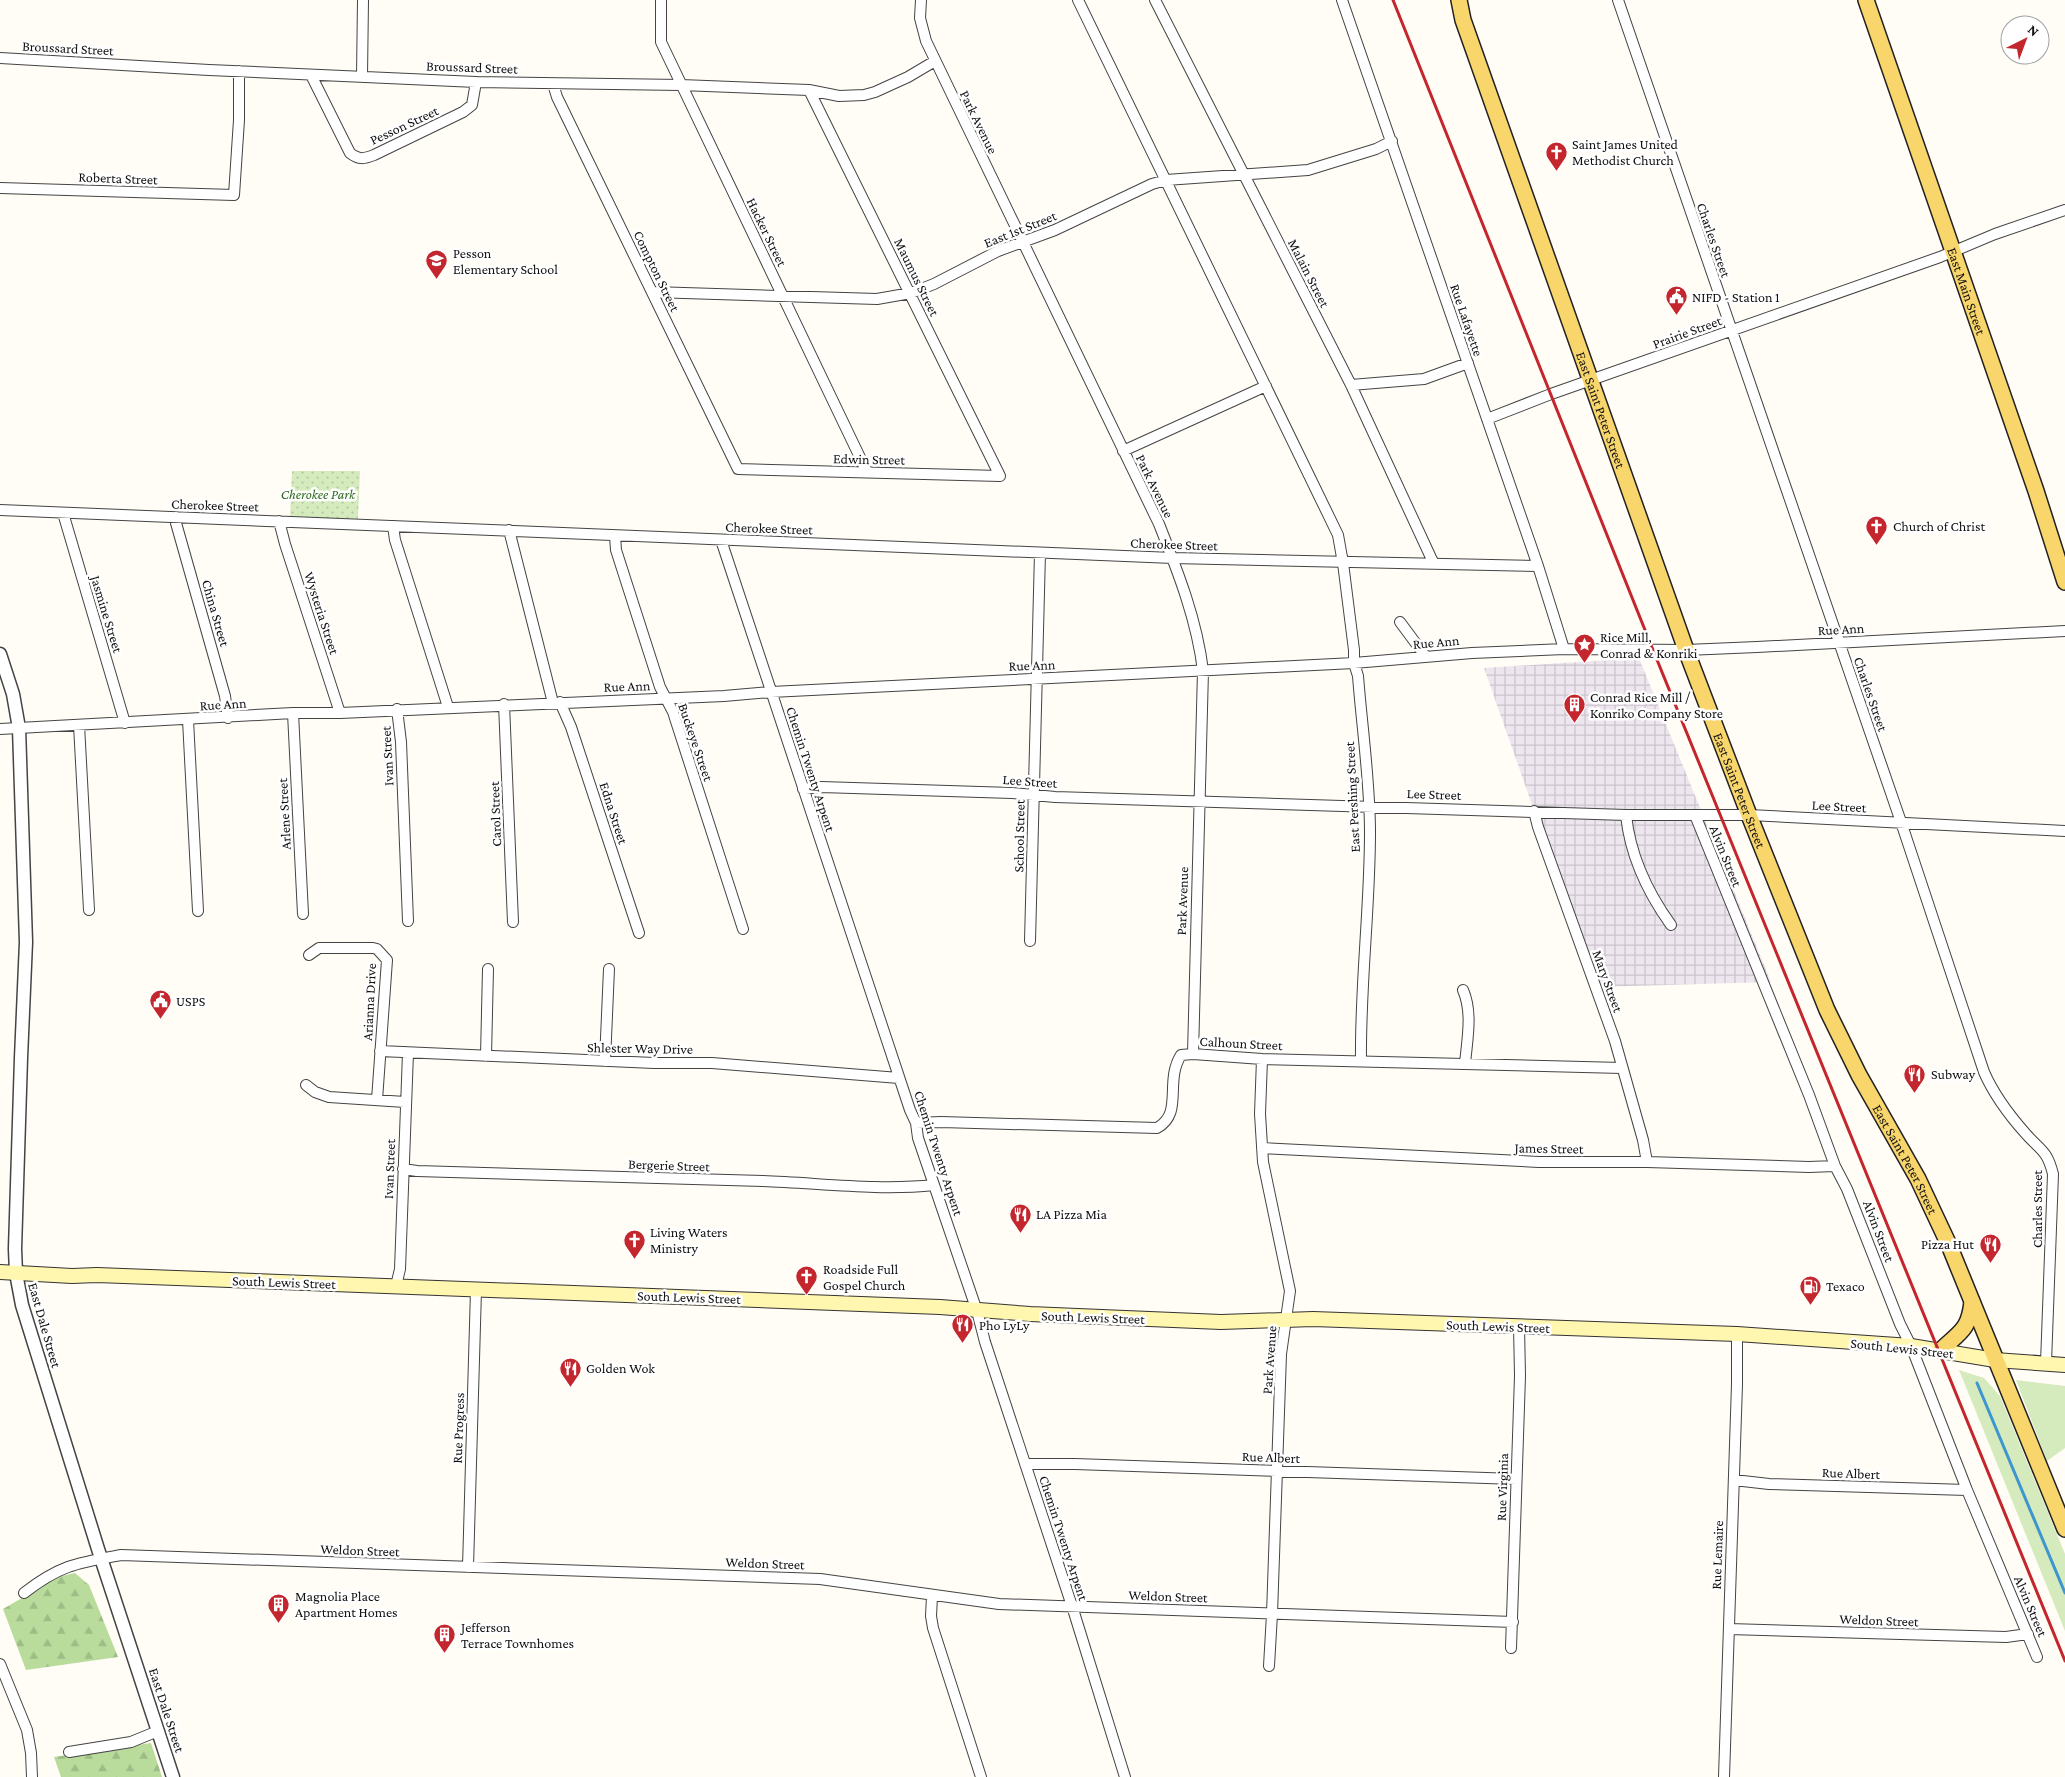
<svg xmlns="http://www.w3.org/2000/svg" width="2065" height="1777" font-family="'Crimson Pro',serif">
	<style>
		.industrial { fill: url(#industrial-grid) }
		.grass { fill: #d5ebbd }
		.forest { fill: url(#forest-firs) }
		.park { fill: url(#park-dots) }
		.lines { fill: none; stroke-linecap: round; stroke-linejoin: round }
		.stream { stroke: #3f96cf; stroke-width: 3 }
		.minor-casing { stroke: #444; stroke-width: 12 }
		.tertiary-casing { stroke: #444; stroke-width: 15 }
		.secondary-casing { stroke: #333; stroke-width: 16 }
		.primary-casing { stroke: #222; stroke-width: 18 }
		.minor { stroke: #fff; stroke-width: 10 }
		.tertiary { stroke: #fff; stroke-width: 12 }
		.secondary { stroke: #fff6b0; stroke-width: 14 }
		.primary { stroke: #f9d66b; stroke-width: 15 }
		.rail { stroke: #c4262e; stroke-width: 3 }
		.labels { text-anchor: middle; stroke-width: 5; stroke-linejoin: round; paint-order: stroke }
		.street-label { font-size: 14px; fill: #111; stroke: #fff }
		.poi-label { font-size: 14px; fill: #111; stroke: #fff; text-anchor: start }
		.park-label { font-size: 14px; font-style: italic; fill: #2f6b1f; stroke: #fff }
	</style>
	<defs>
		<pattern id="industrial-grid" width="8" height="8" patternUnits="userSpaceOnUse" patternTransform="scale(1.25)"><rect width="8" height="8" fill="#eee6ef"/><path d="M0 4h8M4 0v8" fill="none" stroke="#cbc4cc"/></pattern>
		<pattern id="forest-firs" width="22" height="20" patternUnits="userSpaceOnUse" patternTransform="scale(1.25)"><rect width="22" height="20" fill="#b9dc9c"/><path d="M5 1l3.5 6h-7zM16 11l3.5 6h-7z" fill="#9ebc85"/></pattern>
		<pattern id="park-dots" width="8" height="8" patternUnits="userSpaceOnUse" patternTransform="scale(1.25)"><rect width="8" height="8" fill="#d5ebbd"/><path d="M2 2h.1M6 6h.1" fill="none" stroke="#b6c8a1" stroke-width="1.8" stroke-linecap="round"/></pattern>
	</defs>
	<rect width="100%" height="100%" fill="#fffdf5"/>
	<path class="industrial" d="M1639,658L1771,982L1596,987L1484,668Z"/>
	<path class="grass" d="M1959,1370L1984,1378L2000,1396L2065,1554V1631Z
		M2016,1380L2065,1386V1448L2047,1461Z"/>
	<path class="forest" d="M75,1573L89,1585L118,1657L26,1670L3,1609L58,1577Z
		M151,1743L162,1777H61L54,1757Z"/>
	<path class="park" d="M292,471H360L358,519L290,517Z"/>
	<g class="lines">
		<path class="stream" d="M1977,1383L2065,1593"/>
		<defs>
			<path id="minor" d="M661,0V42L867,472
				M921,0L920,18L926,41L1159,524C1178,572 1197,620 1203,671L1193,1054
				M1078,0L1338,535L1343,563L1354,650V663L1358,676C1362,728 1370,781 1370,832C1370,909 1360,984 1361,1061
				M1155,0L1351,385L1433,562
				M1342,0L1538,566L1564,649
				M1618,0L1901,822L1984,1072C1994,1095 2009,1115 2026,1134C2041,1151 2047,1150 2053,1174L2046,1363
				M0,58L209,70L476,82L681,85L809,90L839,96L864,95L875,92L908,77L935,61
				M311,75L350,153C359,160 364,159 374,155L463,112L472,105L476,82
				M362,76L363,0
				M553,84L557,97L738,469L1000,476L809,90
				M0,188L234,195L239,120V71
				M652,292L877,299L911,293L934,284L998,251L1055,230L1152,184L1166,180L1308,170L1376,149L1392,141
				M1351,385L1424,379L1468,363
				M1487,419L1551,394L1940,257L1995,234L2065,210
				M1123,451L1266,386
				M0,510L1173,558L1538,566
				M63,513L125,723
				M176,517V523L225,696L228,718
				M279,521L285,544L340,713
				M393,526L395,540L448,707
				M509,530L553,703
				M615,536L616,550L660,687L673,712L743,929
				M721,540L910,1110L916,1123L918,1138L977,1311L985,1342L1072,1606L1125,1777
				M1400,622L1426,657
				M560,702L571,727L639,933
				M504,704L513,922
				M397,709L401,742L408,921
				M293,713L303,914
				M188,720L198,911
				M79,725L89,910
				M0,729L293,713H340L724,696L771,692L1354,663L1472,653L1564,649L1686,650L1757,647L2065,631
				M803,789L821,787L1012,793L1055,797L1626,815H1749L2065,831
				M1534,811L1538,827L1615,1041L1643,1140L1647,1162
				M1626,815C1630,854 1648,893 1671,925
				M1695,815L1809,1095L1835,1166L1847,1189L1900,1324L1911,1346L1967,1490L2037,1657
				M1030,941L1040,553
				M309,955L319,948H373L377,949L387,960L377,1100
				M1463,990C1473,1013 1467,1040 1465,1064
				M380,1051L654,1063H712L899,1078
				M486,1056L488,969
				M1262,1059L1260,1114L1263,1162L1290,1291L1281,1354L1272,1614L1269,1666
				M605,1061L609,969
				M306,1085L315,1092L329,1097L405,1102
				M916,1123L941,1122L1157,1128C1184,1113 1164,1082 1181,1055L1193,1054L1262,1059L1622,1068
				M1262,1148L1539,1162H1647L1809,1167L1835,1166
				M403,1169L417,1171C533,1175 648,1178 763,1181C820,1183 878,1191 934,1185
				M396,1286L400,1269L408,1053
				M1025,1464H1075L1516,1479
				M1734,1480L1769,1484L1967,1490
				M468,1567L476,1290
				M24,1593C60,1565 77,1563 121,1555L820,1579L999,1604L1513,1622
				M932,1596L931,1616L933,1628L981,1777
				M1729,1629L2006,1637L2028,1634
				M1511,1648L1520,1376L1519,1326
				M0,1664L27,1730L31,1753L32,1777
				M69,1752L131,1742L158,1731
				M1724,1777L1737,1384V1334"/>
			<path id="tertiary" d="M0,654L13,694L19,728L26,942L21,1058L15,1249L16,1273L22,1305L98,1549L173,1777"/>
			<path id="secondary" d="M0,1272L72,1276L97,1275L940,1307L1030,1314L1221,1322L1313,1319L1737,1334L1911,1346L1995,1360L2065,1365"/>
			<g id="primary">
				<path id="s1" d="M1459,0L1463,20L1686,650L1749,815L1827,1010L1859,1075L1918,1179L1949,1245L2065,1529"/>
				<path id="s2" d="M1866,0L2036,491L2065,582"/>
				<path d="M1941,1350C1960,1332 1969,1330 1972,1302"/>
			</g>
		</defs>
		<use href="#minor" class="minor-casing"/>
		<use href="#tertiary" class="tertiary-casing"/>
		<use href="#secondary" class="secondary-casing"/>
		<use href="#primary" class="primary-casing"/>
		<use href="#minor" class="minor"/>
		<use href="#tertiary" class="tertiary"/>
		<use href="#secondary" class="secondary"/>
		<use href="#primary" class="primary"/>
		<path class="rail" d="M1393,0L1653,650L2065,1661"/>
	</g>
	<defs>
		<symbol id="church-pin" viewBox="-11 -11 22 30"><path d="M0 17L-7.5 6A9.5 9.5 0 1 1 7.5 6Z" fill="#c4262e" stroke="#fff"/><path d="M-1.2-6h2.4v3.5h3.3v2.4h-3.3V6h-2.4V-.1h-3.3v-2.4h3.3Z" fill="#fff"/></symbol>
		<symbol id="school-pin" viewBox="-11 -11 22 30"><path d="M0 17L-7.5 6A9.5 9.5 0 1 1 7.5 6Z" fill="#c4262e" stroke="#fff"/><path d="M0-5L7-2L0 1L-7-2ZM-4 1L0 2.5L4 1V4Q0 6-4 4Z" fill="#fff"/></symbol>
		<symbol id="civic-pin" viewBox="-11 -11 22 30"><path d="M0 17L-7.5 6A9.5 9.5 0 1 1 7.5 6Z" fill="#c4262e" stroke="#fff"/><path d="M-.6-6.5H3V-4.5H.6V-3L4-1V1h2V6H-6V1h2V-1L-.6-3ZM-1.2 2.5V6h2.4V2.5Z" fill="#fff"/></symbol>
		<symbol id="sight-pin" viewBox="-11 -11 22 30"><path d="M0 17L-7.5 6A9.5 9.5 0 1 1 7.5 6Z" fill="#c4262e" stroke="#fff"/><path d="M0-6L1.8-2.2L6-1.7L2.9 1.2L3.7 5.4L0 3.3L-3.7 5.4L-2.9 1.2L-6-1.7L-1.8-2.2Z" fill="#fff"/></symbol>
		<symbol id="building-pin" viewBox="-11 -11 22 30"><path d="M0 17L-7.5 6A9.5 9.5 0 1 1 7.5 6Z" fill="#c4262e" stroke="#fff"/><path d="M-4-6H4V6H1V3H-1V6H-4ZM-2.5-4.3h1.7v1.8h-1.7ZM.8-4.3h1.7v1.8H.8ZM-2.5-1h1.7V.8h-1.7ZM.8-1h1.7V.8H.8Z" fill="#fff"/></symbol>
		<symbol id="restaurant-pin" viewBox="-11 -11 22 30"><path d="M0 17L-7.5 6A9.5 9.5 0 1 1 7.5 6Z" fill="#c4262e" stroke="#fff"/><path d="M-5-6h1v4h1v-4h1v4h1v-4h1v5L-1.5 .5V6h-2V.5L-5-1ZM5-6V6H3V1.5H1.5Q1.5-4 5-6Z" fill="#fff"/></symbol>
		<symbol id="fuel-pin" viewBox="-11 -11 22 30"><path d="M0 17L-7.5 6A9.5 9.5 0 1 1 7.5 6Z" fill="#c4262e" stroke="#fff"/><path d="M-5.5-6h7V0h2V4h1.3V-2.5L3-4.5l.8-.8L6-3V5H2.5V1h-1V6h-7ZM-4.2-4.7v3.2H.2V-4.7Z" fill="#fff"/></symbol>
	</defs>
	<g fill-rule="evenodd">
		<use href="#church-pin" x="1544" y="140" width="25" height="34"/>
		<use href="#school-pin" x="424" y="248" width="25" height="34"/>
		<use href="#civic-pin" x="1664" y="284" width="25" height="34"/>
		<use href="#church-pin" x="1864" y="514" width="25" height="34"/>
		<use href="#sight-pin" x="1572" y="632" width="25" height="34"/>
		<use href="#building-pin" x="1562" y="692" width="25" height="34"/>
		<use href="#civic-pin" x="148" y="988" width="25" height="34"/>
		<use href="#restaurant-pin" x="1902" y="1062" width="25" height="34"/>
		<use href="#restaurant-pin" x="1008" y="1202" width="25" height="34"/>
		<use href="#church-pin" x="622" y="1228" width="25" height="34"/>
		<use href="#restaurant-pin" x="1978" y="1232" width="25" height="34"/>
		<use href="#church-pin" x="794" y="1264" width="25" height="34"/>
		<use href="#fuel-pin" x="1798" y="1274" width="25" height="34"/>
		<use href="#restaurant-pin" x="950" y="1312" width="25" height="34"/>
		<use href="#restaurant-pin" x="558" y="1356" width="25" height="34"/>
		<use href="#building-pin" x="266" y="1592" width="25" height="34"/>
		<use href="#building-pin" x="432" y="1622" width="25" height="34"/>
	</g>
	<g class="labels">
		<g class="street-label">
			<text transform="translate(68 48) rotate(3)" y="5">Broussard Street</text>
			<text transform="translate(472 67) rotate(2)" y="5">Broussard Street</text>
			<text transform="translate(979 122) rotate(64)" y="5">Park Avenue</text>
			<text transform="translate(404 125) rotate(-25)" y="5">Pesson Street</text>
			<text transform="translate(118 178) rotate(2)" y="5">Roberta Street</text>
			<text transform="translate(1020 229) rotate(-22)" y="5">East 1st Street</text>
			<text transform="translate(767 232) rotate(64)" y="5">Hacker Street</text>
			<text transform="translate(1714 240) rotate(71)" y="5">Charles Street</text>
			<text transform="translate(657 271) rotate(64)" y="5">Compton Street</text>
			<text transform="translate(1309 273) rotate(63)" y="5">Malain Street</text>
			<text transform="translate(917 277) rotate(64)" y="5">Maumus Street</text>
			<text dy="5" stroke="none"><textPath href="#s2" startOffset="308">East Main Street</textPath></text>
			<text transform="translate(1467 320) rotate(71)" y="5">Rue Lafayette</text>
			<text transform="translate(1687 332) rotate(-20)" y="5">Prairie Street</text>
			<text dy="5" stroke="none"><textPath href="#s1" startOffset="434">East Saint Peter Street</textPath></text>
			<text transform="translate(869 459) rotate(1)" y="5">Edwin Street</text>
			<text transform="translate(1155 486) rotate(64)" y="5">Park Avenue</text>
			<text transform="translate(215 505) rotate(2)" y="5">Cherokee Street</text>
			<text transform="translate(769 528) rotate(2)" y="5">Cherokee Street</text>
			<text transform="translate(1174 544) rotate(2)" y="5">Cherokee Street</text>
			<text transform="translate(216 613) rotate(74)" y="5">China Street</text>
			<text transform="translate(322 613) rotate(72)" y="5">Wysteria Street</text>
			<text transform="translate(107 614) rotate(73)" y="5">Jasmine Street</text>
			<text transform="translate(1841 629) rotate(-3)" y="5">Rue Ann</text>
			<text transform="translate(1436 642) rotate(-5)" y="5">Rue Ann</text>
			<text transform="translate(1032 665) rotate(-2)" y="5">Rue Ann</text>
			<text transform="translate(627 686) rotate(-2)" y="5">Rue Ann</text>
			<text transform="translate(1871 694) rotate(71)" y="5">Charles Street</text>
			<text transform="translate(223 704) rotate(-4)" y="5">Rue Ann</text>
			<text transform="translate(696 742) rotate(71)" y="5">Buckeye Street</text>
			<text transform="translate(387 756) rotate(-93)" y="5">Ivan Street</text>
			<text transform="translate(811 769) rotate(72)" y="5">Chemin Twenty Arpent</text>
			<text transform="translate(1030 781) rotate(4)" y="5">Lee Street</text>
			<text dy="5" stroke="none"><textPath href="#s1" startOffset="839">East Saint Peter Street</textPath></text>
			<text transform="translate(1434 794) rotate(2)" y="5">Lee Street</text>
			<text transform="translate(1352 797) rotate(-93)" y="5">East Pershing Street</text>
			<text transform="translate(1839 806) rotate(3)" y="5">Lee Street</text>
			<text transform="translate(614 813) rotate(72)" y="5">Edna Street</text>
			<text transform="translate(284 814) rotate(-93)" y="5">Arlene Street</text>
			<text transform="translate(495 814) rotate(-92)" y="5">Carol Street</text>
			<text transform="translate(1019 836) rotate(-89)" y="5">School Street</text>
			<text transform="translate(1726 856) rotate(68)" y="5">Alvin Street</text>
			<text transform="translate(1182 901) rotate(-88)" y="5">Park Avenue</text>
			<text transform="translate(1608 981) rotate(70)" y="5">Mary Street</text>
			<text transform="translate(369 1002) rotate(-87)" y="5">Arianna Drive</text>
			<text transform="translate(1241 1043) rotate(3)" y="5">Calhoun Street</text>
			<text transform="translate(640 1048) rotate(1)" y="5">Shlester Way Drive</text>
			<text transform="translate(1549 1148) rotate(1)" y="5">James Street</text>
			<text transform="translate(939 1153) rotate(72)" y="5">Chemin Twenty Arpent</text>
			<text dy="5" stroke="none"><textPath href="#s1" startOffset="1244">East Saint Peter Street</textPath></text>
			<text transform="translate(669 1165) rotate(2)" y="5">Bergerie Street</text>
			<text transform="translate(389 1169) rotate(-88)" y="5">Ivan Street</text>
			<text transform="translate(2037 1209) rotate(-90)" y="5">Charles Street</text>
			<text transform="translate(1879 1231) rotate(69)" y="5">Alvin Street</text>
			<text transform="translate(284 1282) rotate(2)" y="5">South Lewis Street</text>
			<text transform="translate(689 1297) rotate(2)" y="5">South Lewis Street</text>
			<text transform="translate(1093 1317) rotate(2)" y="5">South Lewis Street</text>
			<text transform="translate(45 1325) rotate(74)" y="5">East Dale Street</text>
			<text transform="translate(1498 1326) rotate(2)" y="5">South Lewis Street</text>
			<text transform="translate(1902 1348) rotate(6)" y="5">South Lewis Street</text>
			<text transform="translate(1269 1360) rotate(-86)" y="5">Park Avenue</text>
			<text transform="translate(458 1428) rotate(-88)" y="5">Rue Progress</text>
			<text transform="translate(1271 1457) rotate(2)" y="5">Rue Albert</text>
			<text transform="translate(1851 1473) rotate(2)" y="5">Rue Albert</text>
			<text transform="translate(1502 1487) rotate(-88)" y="5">Rue Virginia</text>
			<text transform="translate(1064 1538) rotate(72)" y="5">Chemin Twenty Arpent</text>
			<text transform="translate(360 1550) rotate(2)" y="5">Weldon Street</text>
			<text transform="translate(1717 1555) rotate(-88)" y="5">Rue Lemaire</text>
			<text transform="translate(765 1563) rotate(2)" y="5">Weldon Street</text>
			<text transform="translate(1168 1596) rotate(2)" y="5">Weldon Street</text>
			<text transform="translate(2031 1606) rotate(67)" y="5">Alvin Street</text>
			<text transform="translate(1879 1620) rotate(2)" y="5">Weldon Street</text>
			<text transform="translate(167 1710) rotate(72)" y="5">East Dale Street</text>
		</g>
		<g class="poi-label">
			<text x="1572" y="149">Saint James United<tspan x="1572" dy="16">Methodist Church</tspan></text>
			<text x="453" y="258">Pesson<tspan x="453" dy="16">Elementary School</tspan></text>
			<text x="1692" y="302">NIFD - Station 1</text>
			<text x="1893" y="531">Church of Christ</text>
			<text x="1600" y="642">Rice Mill,<tspan x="1600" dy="16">Conrad &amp; Konriki</tspan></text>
			<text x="1590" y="702">Conrad Rice Mill /<tspan x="1590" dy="16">Konriko Company Store</tspan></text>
			<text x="176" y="1006">USPS</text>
			<text x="1931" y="1079">Subway</text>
			<text x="1036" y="1219">LA Pizza Mia</text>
			<text x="650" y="1237">Living Waters<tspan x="650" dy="16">Ministry</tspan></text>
			<text x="1974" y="1249" text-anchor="end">Pizza Hut</text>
			<text x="823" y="1274">Roadside Full<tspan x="823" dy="16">Gospel Church</tspan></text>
			<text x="1826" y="1291">Texaco</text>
			<text x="979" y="1330">Pho LyLy</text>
			<text x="586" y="1373">Golden Wok</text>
			<text x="295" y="1601">Magnolia Place<tspan x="295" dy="16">Apartment Homes</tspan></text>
			<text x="461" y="1632">Jefferson<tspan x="461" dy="16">Terrace Townhomes</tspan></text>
		</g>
		<g class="park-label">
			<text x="318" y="499">Cherokee Park</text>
		</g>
	</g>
	<g transform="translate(2025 40) rotate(42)"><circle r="24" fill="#ffffff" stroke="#a0a0a0"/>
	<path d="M0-4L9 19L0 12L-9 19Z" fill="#c4262e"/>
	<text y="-8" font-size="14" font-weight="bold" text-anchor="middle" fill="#111111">N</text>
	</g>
</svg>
